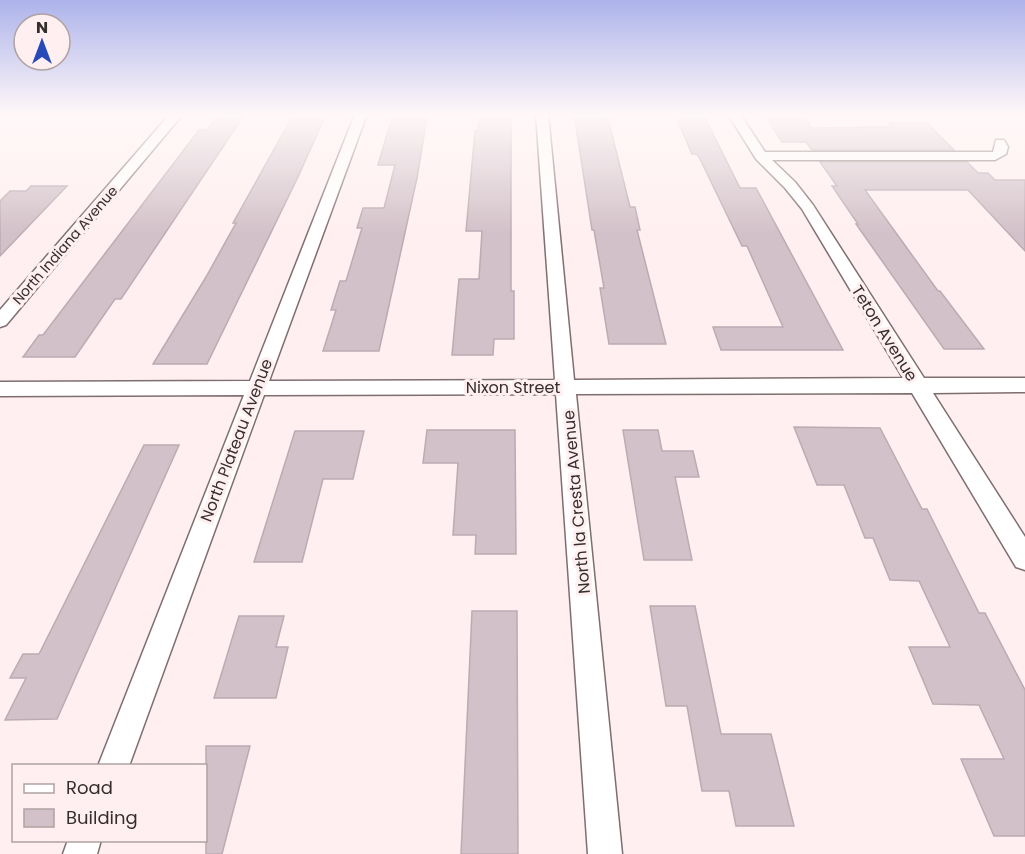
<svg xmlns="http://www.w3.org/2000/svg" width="1025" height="854" font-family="Poppins,sans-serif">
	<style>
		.building { fill: #d2c1c8; stroke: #bcabb2; stroke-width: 1.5 }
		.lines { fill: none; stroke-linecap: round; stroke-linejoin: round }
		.street-casing { stroke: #7f6e6f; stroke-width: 3 }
		.street { fill: #fff; fill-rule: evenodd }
		.labels { text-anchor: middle; stroke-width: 6; stroke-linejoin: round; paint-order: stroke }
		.far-street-label { font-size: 14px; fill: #352e2f; stroke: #ffeff0 }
		.street-label { font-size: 16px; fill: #352e2f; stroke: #ffeff0 }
	</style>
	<rect width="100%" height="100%" fill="#ffeff0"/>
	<path class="building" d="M219,114H245L121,299H115L75,357H23L39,335H43L199,130H207Z
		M574,114H607L630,207H635L640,230H637L666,344H609L600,288H604L594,230H592Z
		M675,114H703L740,188H756L843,350H721L713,327H783L747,246H742L700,159L697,154H692Z
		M392,117H427L417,178L379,351H323L336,310H331L340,281H346L362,228H357L363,208H384L395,165H378Z
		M479,118H511V291H514V339H494L493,355H452L459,279H479L482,231H466L475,131H478Z
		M767,118H805L812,128L893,127L889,123H927L954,150H812L806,142H782Z
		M291,119H324L298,177L207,364H153L206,277L236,223H233Z
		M820,162H967L978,173H988L995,180H1025V251L968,190H865L938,291H940L984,349H944L856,224H858L832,186H837Z
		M31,186H67L0,256V201L10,191H26Z
		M794,427L880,428L922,509H927L979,613H985L1025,690V836H994L961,759H1004L979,705L933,704L909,647H950L919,581L890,580L873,538H865L844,485H817Z
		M427,430H515L516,554H475L476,535H453L458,463H423Z
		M623,430H658L662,451H693L699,477H675L692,560H644Z
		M295,431H364L353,479H323L302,562H254Z
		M144,445H179L57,719L5,720L26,678H10L23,654H39Z
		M650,606H695L721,734H771L794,826H736L729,791H702L687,706H666Z
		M472,611H517L518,854H461Z
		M239,616H284L276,647H288L276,698H214Z
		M206,746H250L222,854H206Z"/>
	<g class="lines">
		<defs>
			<path id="street" d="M170,114H183L6,325L0,327V310Z
				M355,114H367L269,381L555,380L536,114H548L574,380L903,378L802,209L785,188L756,159L728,114H740L765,152H993L996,140H1004L1008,147L1006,154L995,160H772L795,182L813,205L924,378H1025V392L933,393L1025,537V570L1016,567L912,393L576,394L622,854H588L556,394L264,395L129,766H98L244,395L0,396V382L250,381Z
				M68,840H101L97,854H63Z"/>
		</defs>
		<use href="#street" class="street-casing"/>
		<use href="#street" class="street"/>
	</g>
	<linearGradient id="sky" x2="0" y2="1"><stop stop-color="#adb3eb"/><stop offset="0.49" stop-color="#fff8f8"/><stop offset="1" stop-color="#fff8f8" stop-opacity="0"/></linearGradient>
	<rect width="1025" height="234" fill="url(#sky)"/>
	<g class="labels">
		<g class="far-street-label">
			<text transform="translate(65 245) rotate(-49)" y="5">North Indiana Avenue</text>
		</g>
		<g class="street-label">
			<text transform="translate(885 333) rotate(58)" y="6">Teton Avenue</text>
			<text x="513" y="393">Nixon Street</text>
			<text transform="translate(236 440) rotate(-69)" y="6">North Plateau Avenue</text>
			<text transform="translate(576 502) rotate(-95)" y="6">North la Cresta Avenue</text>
		</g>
	</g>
	<rect x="12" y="764" width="195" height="78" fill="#ffeff0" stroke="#aea2a3" stroke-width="1.5"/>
	<rect x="24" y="784" width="30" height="9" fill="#ffffff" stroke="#aea2a3" stroke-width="1.5"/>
	<text x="66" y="794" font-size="18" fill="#352e2f">Road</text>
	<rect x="24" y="809" width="30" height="18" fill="#d2c1c8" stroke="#aea2a3" stroke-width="1.5"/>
	<text x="66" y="824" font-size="18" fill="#352e2f">Building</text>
	<g transform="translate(42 42)"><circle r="28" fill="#ffeff0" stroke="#aea2a3" stroke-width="1.5"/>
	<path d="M0-4.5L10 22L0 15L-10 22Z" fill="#284ab9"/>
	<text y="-9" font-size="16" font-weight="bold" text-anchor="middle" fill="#352e2f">N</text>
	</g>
</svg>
